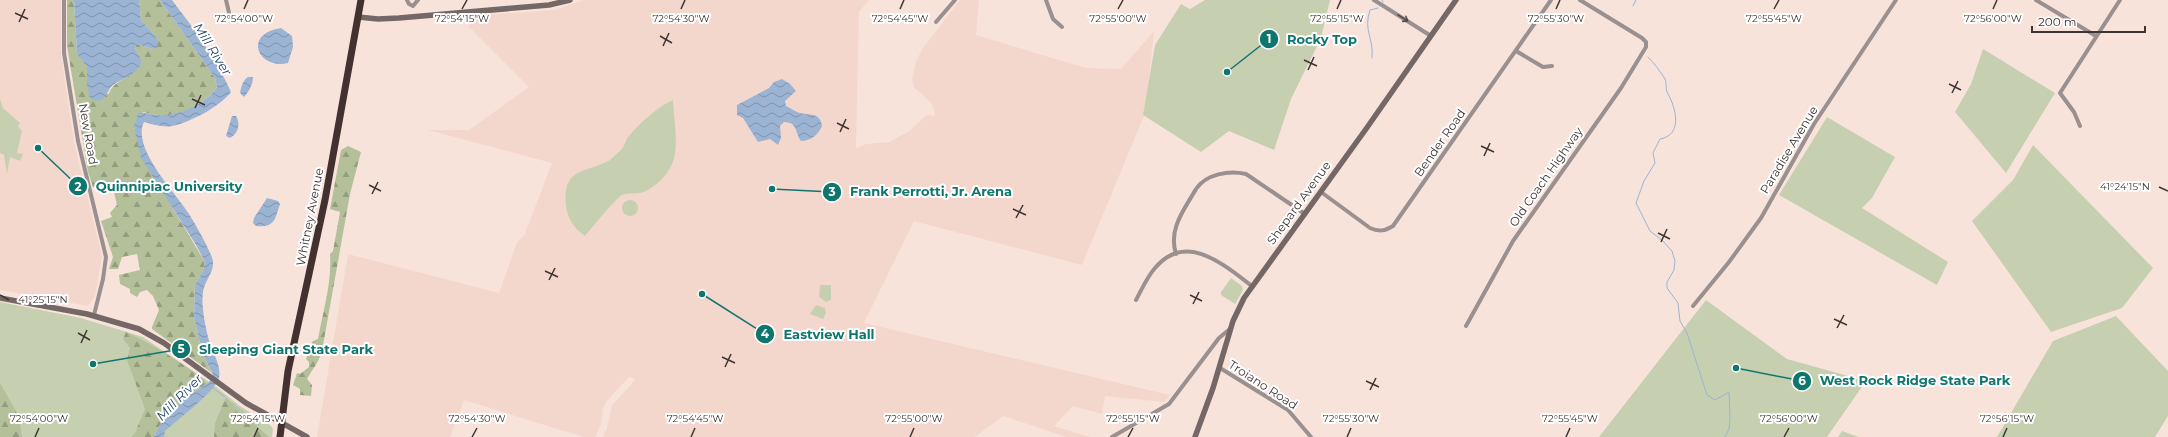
<svg xmlns="http://www.w3.org/2000/svg" width="2168" height="437" font-family="Montserrat,sans-serif">
	<style>
		.built { fill: #f4d7cc }
		.green { fill: #c6d0b1 }
		.forest { fill: url(#forest-firs) }
		.water { fill: url(#water-waves) }
		.lines { fill: none; stroke-linecap: round; stroke-linejoin: round }
		.stream { stroke: #9bb4d4; stroke-width: 1 }
		.street { stroke: #9a908f; stroke-width: 4 }
		.secondary { stroke: #746765; stroke-width: 5.5 }
		.highway { stroke: #42312f; stroke-width: 7 }
		.oneway { stroke: #544c49 }
		.ticks { fill: none; stroke: #3d3532; stroke-width: 1.5 }
		.labels { text-anchor: middle; stroke-width: 4; stroke-linejoin: round; paint-order: stroke }
		.street-label { font-size: 12px; fill: #3d3532; stroke: #fff }
		.water-label { font-size: 13px; font-style: italic; fill: #1e416b; stroke: #fff }
		.ticks-label { font-size: 10px; text-anchor: middle; fill: #3d3532; stroke: #fff; stroke-width: 4; stroke-linejoin: round; paint-order: stroke }
		.leader { fill: none; stroke: #0f766e; stroke-width: 1.5 }
		.callout-dot { fill: #0f766e; stroke: #fff; stroke-width: 1.5 }
		.mark-label { font-size: 12px; text-anchor: middle; font-weight: bold; fill: #fff }
		.callout-label { font-size: 13px; text-anchor: middle; font-weight: bold; fill: #0f766e; stroke: #fff; stroke-width: 4; stroke-linejoin: round; paint-order: stroke }
	</style>
	<defs>
		<pattern id="forest-firs" width="22" height="20" patternUnits="userSpaceOnUse"><rect width="22" height="20" fill="#b4c09a"/><path d="M5 1l3.5 6h-7zM16 11l3.5 6h-7z" fill="#949d7e"/></pattern>
		<pattern id="water-waves" width="16" height="10" patternUnits="userSpaceOnUse"><rect width="16" height="10" fill="#9bb4d4"/><path d="M0 5q4-4 8 0t8 0" fill="none" stroke="#8093ad"/></pattern>
	</defs>
	<rect width="100%" height="100%" fill="#f8e3db"/>
	<path class="built" d="M0,0H61V55L74,142L102,256L95,296L88,306L0,290Z
		M584,0H869L859,12L856,148L866,144L889,142L908,132L927,115L935,116L932,104L914,87L912,79L916,61L923,48L960,0H979L976,35L1086,68L1121,69L1154,31L1146,111L1082,265L914,221L864,323L1170,395L1164,402L1105,396L1102,414L1073,406L1054,426L1090,437H1066L1003,416L975,437H603L607,428L612,405L636,379L629,377L607,401L603,408L601,425L595,437H584L567,432L464,400L450,437H317L348,254L499,293L517,242L524,236L552,163L428,130H469L529,87L468,26L481,15L554,10Z"/>
	<path class="green" d="M1205,0H1330L1321,38L1291,99L1274,150L1229,131L1201,152L1143,115L1155,45L1181,4L1190,9Z
		M1983,49L2055,93L2006,173L1955,112L1971,84Z
		M0,99L3,108L20,123L18,126L22,131L17,153L23,154L20,161L10,157L7,174L4,155L0,153Z
		M673,100C675,139 686,168 646,191C639,195 629,192 622,195C615,199 592,228 585,236C574,228 568,220 566,206C562,167 584,174 610,160C614,157 617,153 621,150C625,146 625,141 628,137C640,123 657,107 673,100Z
		M1827,117L1895,157L1872,198L1862,208L1948,262L1937,285L1779,195Z
		M2033,145L2153,268L2122,308L2051,332L1972,221L2013,180Z
		M622 208a8 8 0 1 1 16 0a8 8 0 1 1-16 0Z
		M1231,278L1242,286L1243,290L1235,304L1221,295V292Z
		M820,285H831V300L826,302L819,297Z
		M1706,300L1787,359L1866,381L1827,437H1599Z
		M0,302L81,318L143,337L215,386L240,406L270,425L273,429L272,437H0Z
		M816,305L825,308L826,313L823,319L810,314Z
		M2116,316L2168,371V416L2155,437H1997L2053,341Z
		M1842,431L1859,437H1838Z"/>
	<path class="forest" d="M67,0H74L77,53L87,67V85L109,94C111,82 133,77 141,65V59L135,48L136,44L153,49L158,39L141,20L139,0H160L215,78L217,87C210,98 188,113 175,115C164,117 153,115 143,112L134,128L172,207L205,262L203,271L195,285L194,317L202,352L212,373L152,329V327L159,310L153,296L147,290L140,292L137,297L130,293V289L120,284L119,275L140,270L137,254L122,257L118,269H109L113,257L101,221L112,217L110,213L117,205L113,188L126,184L124,182L93,187L88,172L67,46Z
		M348,146L361,152L350,194L322,351C318,364 313,368 307,379L312,385L311,396L300,395V389L293,385L297,373L300,374L309,367V362L306,359L313,341L318,339C323,311 332,283 330,254L333,251L340,212L330,209L341,150Z
		M126,332C155,345 180,362 205,380L206,384C188,393 161,418 154,437H131L135,433L145,409L127,360L130,348L123,339Z
		M0,383L16,411L20,423L22,437H0Z
		M226,397L234,406L269,437H214L215,423Z"/>
	<path class="water" d="M74,0H139L141,20L158,39L157,48L153,49L136,44L135,48L141,59V65C134,76 123,78 113,85C106,90 106,107 90,98L87,85V67L77,54Z
		M160,0H172C194,29 216,58 231,92C221,106 189,123 172,126C163,128 153,124 144,122C131,148 176,193 189,214C197,227 205,241 211,255C218,270 205,278 203,292C201,306 205,323 208,337C211,349 222,366 219,378C213,394 179,418 165,431L164,437H154C163,415 189,394 209,382L213,375L202,352L194,317L195,285L203,271L205,262L196,245L141,158L134,127L138,113C145,112 149,115 156,115C177,117 205,105 217,87L215,78Z
		M281,28L292,36L293,47L288,63C258,70 242,34 281,28Z
		M248,77H253C253,84 249,92 244,97L240,93C241,87 243,80 248,77Z
		M782,79L790,84L796,91L785,101L786,106C790,108 796,112 800,113C811,116 820,112 822,126C818,135 810,141 801,141C795,133 798,122 784,122L780,126L781,138L778,145L770,139L758,142L743,118L737,115V105L769,88L774,82Z
		M232,116H236C241,124 238,134 230,138L226,136Z
		M267,198L278,201L280,204C275,219 275,228 256,226L253,223L254,218Z"/>
	<g class="lines">
		<path class="stream" d="M1382,0L1383,2
			M1633,6L1636,0
			M1648,57C1654,63 1660,71 1665,79C1667,83 1665,89 1668,94C1676,108 1683,135 1660,139L1653,153L1655,163L1644,181L1636,203L1650,231L1662,240L1672,251L1675,261L1674,270L1667,282V288L1678,303L1680,321L1687,333L1707,395L1715,400L1729,392L1730,419L1729,429L1725,437
			M1372,58C1374,38 1363,31 1370,10L1378,8
			M213,388L225,397
			M232,403L259,425"/>
		<path class="street" d="M64,0V53L78,141L106,257L103,279L94,315
			M226,0L231,21
			M407,0L409,4L413,6L418,0
			M1046,0L1053,19L1062,27
			M1374,0L1431,36
			M2036,0L2096,36
			M936,22L955,0
			M1516,51L1543,67L1552,66
			M2080,126L2074,112L2060,93L2120,0
			M1321,192L1370,228C1379,232 1385,231 1393,226L1551,0
			M1176,254C1168,229 1184,210 1196,189C1206,174 1229,170 1246,174L1305,214
			M1136,300C1142,289 1147,277 1155,268C1186,231 1224,265 1252,286
			M1693,306L1729,262L1761,218L1814,124L1896,0
			M1466,326L1513,241L1621,88L1646,47V42L1642,38L1580,0
			M1220,368L1288,410L1311,437
			M1112,437L1169,404L1219,338L1231,328"/>
		<path class="secondary" d="M358,17L378,19L399,18L549,5L570,0
			M0,298L87,314L139,329L164,343L246,403L307,437
			M1195,437L1213,388L1233,321L1244,298L1366,129L1456,0"/>
		<path class="highway" d="M280,437L288,371L325,200L361,0"/>
	</g>
	<defs><path id="oneway-shaft" d="M-6 0H5M1.5-3L5.5 0L1.5 3" fill="none" stroke-width="1.6" stroke-linecap="round" stroke-linejoin="round"/></defs>
	<use class="oneway" href="#oneway-shaft" transform="translate(1403 18) rotate(32)"/>
	<path class="ticks" d="M244,9L248,0M462,9L467,0M681,9L685,0M900,9L904,0M1118,9L1123,0M1337,9L1341,0M1556,9L1560,0M1774,9L1779,0M1993,9L1997,0M15,13L28,19M19,22L25,9M660,36L672,43M663,46L669,33M1304,60L1317,66M1308,70L1314,57M1949,84L1961,90M1952,93L1958,81M192,99L205,105M195,108L201,95M837,123L849,129M840,132L846,119M1481,146L1494,152M1484,156L1490,143M369,185L381,191M2159,187L2168,191M372,194L378,182M1013,209L1026,215M1016,218L1023,205M1658,233L1670,239M1661,242L1667,229M545,271L558,277M549,280L555,268M0,295L9,300M1190,295L1202,301M1193,304L1199,292M1834,319L1847,325M1837,328L1844,315M78,333L90,340M81,343L87,330M722,357L735,363M725,367L731,354M1366,381L1379,387M1370,390L1376,378M35,437L39,428M254,437L258,428M472,437L477,428M691,437L695,428M910,437L914,428M1128,437L1133,428M1347,437L1351,428M1566,437L1570,428M1784,437L1789,428M2003,437L2007,428"/>
	<g class="labels">
		<g class="street-label">
			<text transform="translate(88 134) rotate(80)" y="4">New Road</text>
			<text transform="translate(1440 143) rotate(-55)" y="4">Bender Road</text>
			<text transform="translate(1789 150) rotate(-59)" y="4">Paradise Avenue</text>
			<text transform="translate(1546 177) rotate(-55)" y="4">Old Coach Highway</text>
			<text transform="translate(1299 203) rotate(-54)" y="4">Shepard Avenue</text>
			<text transform="translate(310 217) rotate(-79)" y="4">Whitney Avenue</text>
			<text transform="translate(1263 385) rotate(33)" y="4">Troiano Road</text>
		</g>
		<g class="water-label">
			<text transform="translate(213 49) rotate(58)" y="5">Mill River</text>
			<text transform="translate(179 397) rotate(-45)" y="5">Mill River</text>
		</g>
	</g>
	<g class="ticks-label">
		<text x="244" y="22">72°54'00"W</text>
		<text x="462" y="22">72°54'15"W</text>
		<text x="681" y="22">72°54'30"W</text>
		<text x="900" y="22">72°54'45"W</text>
		<text x="1118" y="22">72°55'00"W</text>
		<text x="1337" y="22">72°55'15"W</text>
		<text x="1556" y="22">72°55'30"W</text>
		<text x="1774" y="22">72°55'45"W</text>
		<text x="1993" y="22">72°56'00"W</text>
		<text x="2125" y="190">41°24'15"N</text>
		<text x="43" y="303">41°25'15"N</text>
		<text x="39" y="422">72°54'00"W</text>
		<text x="258" y="422">72°54'15"W</text>
		<text x="477" y="422">72°54'30"W</text>
		<text x="695" y="422">72°54'45"W</text>
		<text x="914" y="422">72°55'00"W</text>
		<text x="1133" y="422">72°55'15"W</text>
		<text x="1351" y="422">72°55'30"W</text>
		<text x="1570" y="422">72°55'45"W</text>
		<text x="1789" y="422">72°56'00"W</text>
		<text x="2007" y="422">72°56'15"W</text>
	</g>
	<path class="leader" d="M1227 72L1269 39M38 148L78 186M772 189L832 192M702 294L765 334M93 364L181 349M1736 368L1802 381"/>
	<g class="callout-dot">
		<circle cx="1227" cy="72" r="4"/>
		<circle cx="38" cy="148" r="4"/>
		<circle cx="772" cy="189" r="4"/>
		<circle cx="702" cy="294" r="4"/>
		<circle cx="93" cy="364" r="4"/>
		<circle cx="1736" cy="368" r="4"/>
		<circle cx="1269" cy="39" r="10"/>
		<circle cx="78" cy="186" r="10"/>
		<circle cx="832" cy="192" r="10"/>
		<circle cx="765" cy="334" r="10"/>
		<circle cx="181" cy="349" r="10"/>
		<circle cx="1802" cy="381" r="10"/>
	</g>
	<g class="mark-label">
		<text x="1269" y="43">1</text>
		<text x="78" y="191">2</text>
		<text x="832" y="196">3</text>
		<text x="765" y="338">4</text>
		<text x="181" y="353">5</text>
		<text x="1802" y="385">6</text>
	</g>
	<g class="callout-label">
		<text x="1322" y="44">Rocky Top</text>
		<text x="169" y="191">Quinnipiac University</text>
		<text x="931" y="196">Frank Perrotti, Jr. Arena</text>
		<text x="829" y="339">Eastview Hall</text>
		<text x="286" y="354">Sleeping Giant State Park</text>
		<text x="1915" y="385">West Rock Ridge State Park</text>
	</g>
	<path d="M2032 26v6h113v-6" fill="none" stroke="#3d3532" stroke-width="2"/>
	<text x="2038" y="26" font-size="12" fill="#3d3532" stroke="#ffffff" stroke-width="3" paint-order="stroke">200 m</text>
</svg>
